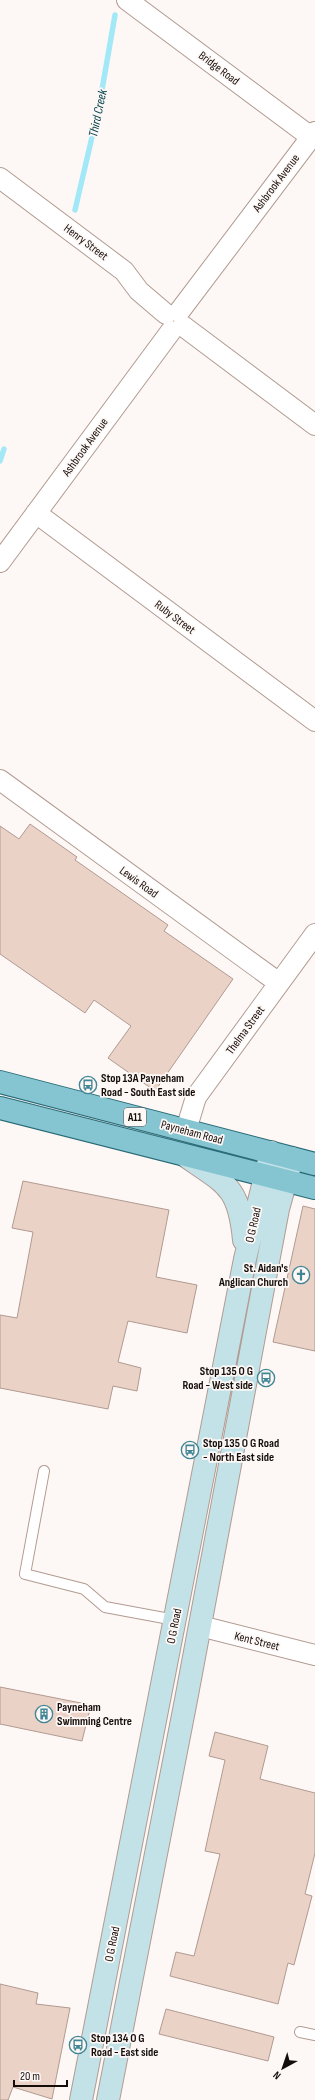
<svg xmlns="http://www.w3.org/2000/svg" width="315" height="2100" font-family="'Sofia Sans Condensed',sans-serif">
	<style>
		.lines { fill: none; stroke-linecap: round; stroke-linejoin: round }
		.stream { stroke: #a3e8f7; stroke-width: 5.5 }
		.building { fill: #ead2c7; stroke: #b19a90 }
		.lane-casing { stroke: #b29b91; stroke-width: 12 }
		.street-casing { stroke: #b29b91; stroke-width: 22 }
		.secondary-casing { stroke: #b29b91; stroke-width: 24 }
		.primary-casing { stroke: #296b77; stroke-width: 24 }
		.lane { stroke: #fff; stroke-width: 10 }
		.street { stroke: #fff; stroke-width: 20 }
		.secondary { stroke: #c2e2e8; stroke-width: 22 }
		.primary { stroke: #85c4d1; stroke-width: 22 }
		.labels { text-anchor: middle; stroke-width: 3.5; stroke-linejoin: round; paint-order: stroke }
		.shield { fill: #fdf8f6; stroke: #5b5451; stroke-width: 1 }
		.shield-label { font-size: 11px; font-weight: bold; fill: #150d0a }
		.street-label { font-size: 12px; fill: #150d0a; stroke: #fdf8f6 }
		.poi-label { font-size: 12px; font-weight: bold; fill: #150d0a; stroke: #fdf8f6; text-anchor: start }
		.water-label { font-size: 13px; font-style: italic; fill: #0a4651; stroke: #fdf8f6 }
	</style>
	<rect width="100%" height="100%" fill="#fdf8f6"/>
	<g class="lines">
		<path class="stream" d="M75,210L99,107L115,15
			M0,461L4,449"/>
	</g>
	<path class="building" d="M30,824L77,857L75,860L168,925L164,931L233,979L155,1091L108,1058L131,1026L94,1000L85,1013L0,954V826L19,839Z
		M23,1181L169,1210L156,1277L197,1285L187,1333L128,1321L118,1362L141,1368L137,1391L113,1386L108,1409L0,1388V1315L17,1318L33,1232L12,1228Z
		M303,1206L315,1209V1351L273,1342Z
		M0,1687L91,1705L82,1741L0,1724Z
		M215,1732L268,1746L260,1779L315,1793V1853L305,1894L312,1896L294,1965L288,1963L278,2004L170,1976L176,1952L194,1956L220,1854L205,1851L225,1760L209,1756Z
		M0,1984L38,1993L36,2004L70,2008L52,2099L13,2087L8,2100H0Z
		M166,2009L274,2037L268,2061L159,2034Z"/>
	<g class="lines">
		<defs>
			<path id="lane" d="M44,1471L25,1574L84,1589L105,1607L175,1620
				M300,2032L315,2035"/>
			<path id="street" d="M127,0L311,137
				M0,178L124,271L139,291L166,314
				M179,312L315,132
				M183,326L315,425
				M36,513L315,721
				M0,562L171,331
				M0,780L279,983
				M186,1130L196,1097L315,934
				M200,1626L315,1655"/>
			<path id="secondary" d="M187,1157C228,1185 239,1188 244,1240
				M81,2100L245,1259L271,1152
				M108,2100L186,1700L267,1267L278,1209L292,1158"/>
			<path id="primary" d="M0,1082L315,1164
				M0,1108L315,1188"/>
		</defs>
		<use href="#lane" class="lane-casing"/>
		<use href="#street" class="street-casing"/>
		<use href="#secondary" class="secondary-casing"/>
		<use href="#primary" class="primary-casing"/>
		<use href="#lane" class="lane"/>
		<use href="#street" class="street"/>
		<use href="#secondary" class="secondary"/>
		<use href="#primary" class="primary"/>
	</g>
	<defs>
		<symbol id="bus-ring" viewBox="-11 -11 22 22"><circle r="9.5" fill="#fdf8f6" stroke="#428695" stroke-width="1.5"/><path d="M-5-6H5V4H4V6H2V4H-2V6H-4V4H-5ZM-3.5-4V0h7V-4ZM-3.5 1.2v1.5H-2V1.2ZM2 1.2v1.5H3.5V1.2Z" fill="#428695"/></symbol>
		<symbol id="church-ring" viewBox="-11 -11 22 22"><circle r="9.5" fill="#fdf8f6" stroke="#428695" stroke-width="1.5"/><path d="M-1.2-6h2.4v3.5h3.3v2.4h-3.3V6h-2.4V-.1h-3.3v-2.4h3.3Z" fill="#428695"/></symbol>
		<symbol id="building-ring" viewBox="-11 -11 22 22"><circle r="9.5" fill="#fdf8f6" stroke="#428695" stroke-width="1.5"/><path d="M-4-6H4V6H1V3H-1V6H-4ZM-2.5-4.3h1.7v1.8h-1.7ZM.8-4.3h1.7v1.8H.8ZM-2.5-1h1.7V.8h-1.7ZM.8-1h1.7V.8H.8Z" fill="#428695"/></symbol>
	</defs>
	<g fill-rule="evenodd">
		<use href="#bus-ring" x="78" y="1075" width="20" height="20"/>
		<use href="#church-ring" x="291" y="1265" width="20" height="20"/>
		<use href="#bus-ring" x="256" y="1368" width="20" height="20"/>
		<use href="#bus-ring" x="180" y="1440" width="20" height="20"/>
		<use href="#building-ring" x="34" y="1704" width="20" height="20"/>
		<use href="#bus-ring" x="68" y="2035" width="20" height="20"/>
	</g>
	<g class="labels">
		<rect class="shield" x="124" y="1108" width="22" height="18" rx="3"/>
		<g class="shield-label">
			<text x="135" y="1121">A11</text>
		</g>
		<g class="street-label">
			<text transform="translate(219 68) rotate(37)" y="4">Bridge Road</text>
			<text transform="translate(276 183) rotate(-53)" y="4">Ashbrook Avenue</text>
			<text transform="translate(86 242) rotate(37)" y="4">Henry Street</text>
			<text transform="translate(85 447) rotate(-54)" y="4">Ashbrook Avenue</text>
			<text transform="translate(175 617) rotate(37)" y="4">Ruby Street</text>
			<text transform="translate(139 882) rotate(36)" y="4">Lewis Road</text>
			<text transform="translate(245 1030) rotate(-54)" y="4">Thelma Street</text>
			<text transform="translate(192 1132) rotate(15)" y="4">Payneham Road</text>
			<text transform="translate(253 1225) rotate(-77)" y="4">O G Road</text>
			<text transform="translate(174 1626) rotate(-79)" y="4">O G Road</text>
			<text transform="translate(257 1641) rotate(14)" y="4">Kent Street</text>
			<text transform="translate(112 1944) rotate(-79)" y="4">O G Road</text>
		</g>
		<g class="poi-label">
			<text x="101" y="1082">Stop 13A Payneham<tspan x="101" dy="14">Road - South East side</tspan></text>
			<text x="288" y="1272" text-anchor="end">St. Aidan's<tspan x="288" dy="14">Anglican Church</tspan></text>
			<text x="253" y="1375" text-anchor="end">Stop 135 O G<tspan x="253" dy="14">Road - West side</tspan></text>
			<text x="203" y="1447">Stop 135 O G Road<tspan x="203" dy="14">- North East side</tspan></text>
			<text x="57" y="1711">Payneham<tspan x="57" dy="14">Swimming Centre</tspan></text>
			<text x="91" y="2042">Stop 134 O G<tspan x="91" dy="14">Road - East side</tspan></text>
		</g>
		<g class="water-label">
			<text transform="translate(97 113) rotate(-78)" y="5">Third Creek</text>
		</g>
	</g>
	<g transform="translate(283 2068) rotate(220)" stroke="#fdf8f6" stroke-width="3" paint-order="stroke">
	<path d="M0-3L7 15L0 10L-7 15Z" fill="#150d0a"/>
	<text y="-6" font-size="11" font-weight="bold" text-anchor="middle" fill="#150d0a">N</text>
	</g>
	<path d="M14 2080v6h53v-6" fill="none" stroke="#150d0a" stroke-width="2"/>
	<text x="20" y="2080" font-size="12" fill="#150d0a" stroke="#fdf8f6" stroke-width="3" paint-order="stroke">20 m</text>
</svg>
